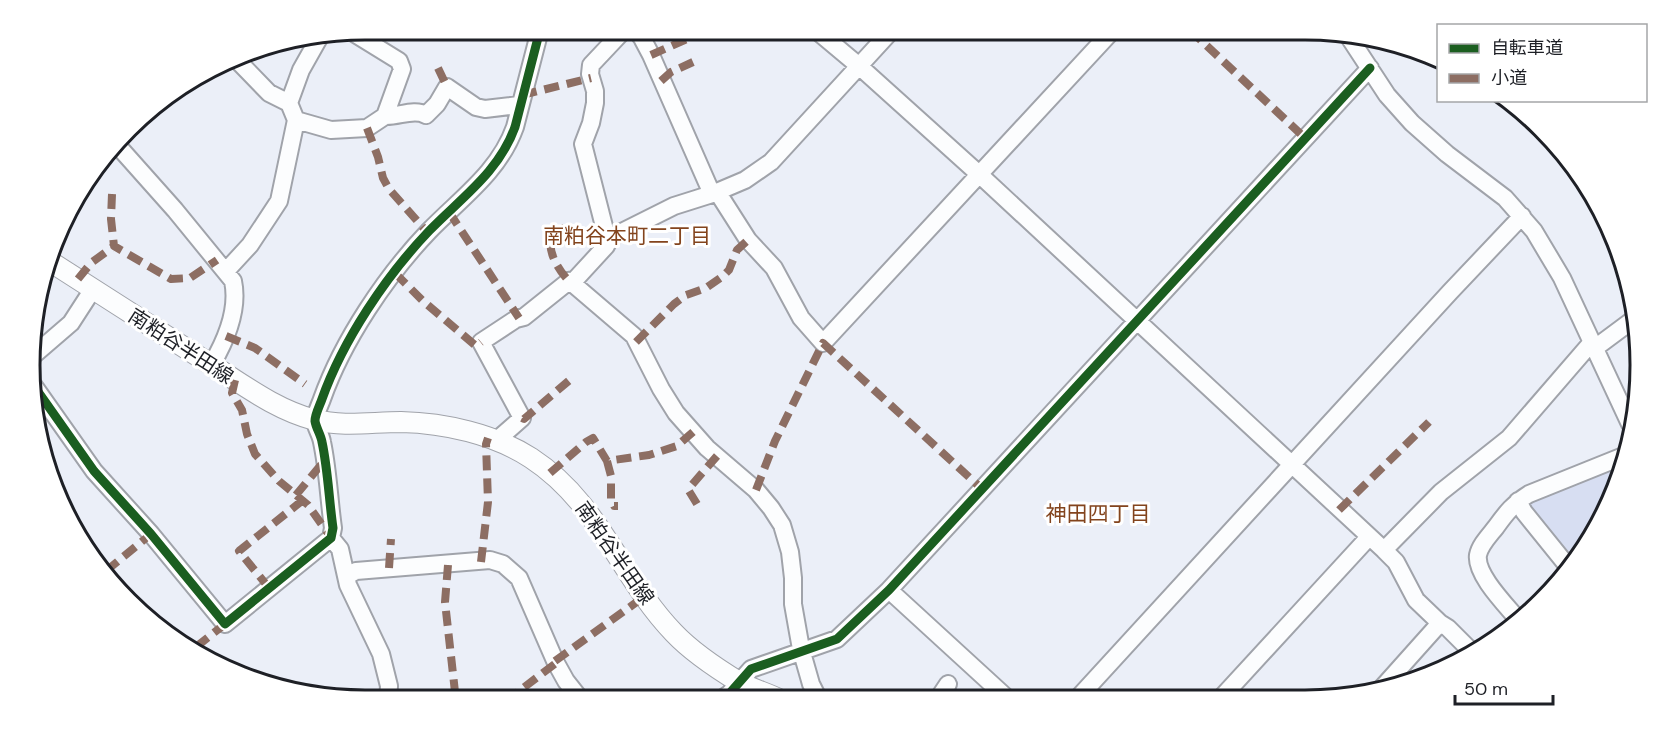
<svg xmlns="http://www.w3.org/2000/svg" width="1671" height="731" font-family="'DM Sans','Noto Sans JP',sans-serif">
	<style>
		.green { fill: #d7def2 }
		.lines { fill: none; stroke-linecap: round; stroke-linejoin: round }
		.minor-casing { stroke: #a0a3aa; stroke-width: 20 }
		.major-casing { stroke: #a0a3aa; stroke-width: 22 }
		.minor { stroke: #fcfdfe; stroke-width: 16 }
		.major { stroke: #fcfdfe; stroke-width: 20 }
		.quiet { stroke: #8d6e63; stroke-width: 8; stroke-dasharray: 15 8; stroke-linecap: butt }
		.cycleway-casing { stroke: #fff; stroke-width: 13 }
		.cycleway { stroke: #1b5e20; stroke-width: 9 }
		.labels { text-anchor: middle; stroke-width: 6; stroke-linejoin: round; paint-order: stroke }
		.street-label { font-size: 20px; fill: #1e2026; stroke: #fff }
		.neighbourhood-label { font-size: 21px; fill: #83441d; stroke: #fff }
		.rim { fill: none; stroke: #1e2026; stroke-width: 3 }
	</style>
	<rect width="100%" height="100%" fill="#ebeff8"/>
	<path class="green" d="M1624,463L1623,474L1584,552L1576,562L1531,511L1529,501Z"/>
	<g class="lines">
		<defs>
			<path id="minor" d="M636,30L642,38L651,55L712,194L745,180L771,162L892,30
				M816,30L859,66L980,175L1384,550L1396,562L1416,600L1440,623L1448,628L1473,653
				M352,32L399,61L402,69L385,116C398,117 414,108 426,115L437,104L447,87L476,107L485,109L519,105
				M1349,37L1387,95L1412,123L1447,154L1505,198L1534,231L1562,278L1630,424
				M289,103L301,70L319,38
				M296,120L331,130L367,128L385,116
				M118,146L175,210L233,281C239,309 226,340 212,364
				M718,193L748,240L774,268L801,318L823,343L1113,30
				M608,242L614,236L674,206L712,194
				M226,271L250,245L279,201L296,120L289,103L269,93L237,60
				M572,283L634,336L661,389L676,413L707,448L756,490L771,508L782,525L790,552L793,578V604L801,649L811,684L819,700
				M1595,348L1634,319
				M35,354L71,323L93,289
				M34,386L94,471L151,534L225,624L331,538L333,528C329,500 328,470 322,442C321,435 316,428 315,421C315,414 320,405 322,399C343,340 386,276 429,231C461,198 499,172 515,127L540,30
				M497,440L522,418L481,342L516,319L524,317L569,281L572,283L606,246L608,242L583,144L591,123L595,103V91L590,74L591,65L624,30
				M1518,501L1524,512L1570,569
				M331,538L340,549L348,585L381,654L389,686L388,701
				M1384,550L1441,492L1509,438L1592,342
				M347,576L356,571L490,560L503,564L519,578L556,663L566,681L581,700
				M889,590L1008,699
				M1520,622C1508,607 1475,575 1478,555C1480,545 1489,536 1496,527C1506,513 1514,503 1529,494L1626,455
				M1381,689L1440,623
				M1221,698L1369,537
				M938,699L948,684
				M1077,699L1450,292L1522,216
				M720,700L729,694L751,669L837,639L889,590L1370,68"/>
			<path id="major" d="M51,262C102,295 153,327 204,360C240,382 273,409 315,420C344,427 372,422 401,422C445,423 494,434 531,458C600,503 620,577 674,633C692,652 716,668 739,682C752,689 767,693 781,700"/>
		</defs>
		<use href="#minor" class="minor-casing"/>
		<use href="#major" class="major-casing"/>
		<use href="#minor" class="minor"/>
		<use href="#major" class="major"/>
		<path class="quiet" d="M1190,30L1305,138
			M651,55L694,36
			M438,68L447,87
			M661,81L671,72L693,62
			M522,95L591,78
			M367,128L378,157L383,178L389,189L428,233
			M112,194L111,219L114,246L171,279L190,278L217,260
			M449,212L519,318
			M565,227C560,231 553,235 551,241C548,254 561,273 569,281
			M395,273L423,301L476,346L481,342
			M78,279L91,263L114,246
			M226,336L255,348L305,384
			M636,342L674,304L686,295L706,288L723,276L729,270L737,250L748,240
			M235,380L232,393L242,410L247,434L255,454L279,481L308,505L327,532L331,535
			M522,418L524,419L572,378
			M607,461L611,476V499L614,506H618
			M550,473L586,442L593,438L607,461L649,455L677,446L693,432
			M756,490L775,441L823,343L982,489
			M296,495L320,466L325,465
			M697,504L689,491L690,487L717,456
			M1339,510L1429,422
			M481,562L488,502L486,444L488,438
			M448,565L445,602L456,701
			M389,568L391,539
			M106,571L151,534
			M269,588L239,551L303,500
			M196,647L225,624
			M555,661L645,596
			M388,698H416L430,701
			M506,701L556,663"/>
		<defs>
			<path id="cycleway" d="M34,386L94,471L151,534L225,624L331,538L333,528C329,500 328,470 322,442C321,435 316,428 315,421C315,414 320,405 322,399C343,340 386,276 429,231C461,198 499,172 515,127L540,30
				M720,700L729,694L751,669L837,639L889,590L1370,68"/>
		</defs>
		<use href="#cycleway" class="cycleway-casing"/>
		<use href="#cycleway" class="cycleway"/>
	</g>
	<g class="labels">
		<g class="street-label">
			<text transform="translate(181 346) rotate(33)" y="7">南粕谷半田線</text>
			<text transform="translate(615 553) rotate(55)" y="7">南粕谷半田線</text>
		</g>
		<g class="neighbourhood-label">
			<text x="627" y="243">南粕谷本町二丁目</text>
			<text x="1098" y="521">神田四丁目</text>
		</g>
	</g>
	<path d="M0 0H1671V731H0ZM365 40H1305A325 325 0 0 1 1630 365V365A325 325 0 0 1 1305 690H365A325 325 0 0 1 40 365V365A325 325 0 0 1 365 40Z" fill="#fff" fill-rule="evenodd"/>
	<path class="rim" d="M365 40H1305A325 325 0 0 1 1630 365V365A325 325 0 0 1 1305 690H365A325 325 0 0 1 40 365V365A325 325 0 0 1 365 40Z"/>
	<rect x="1437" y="24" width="210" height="78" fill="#ffffff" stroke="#a5a6a8" stroke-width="1.5"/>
	<rect x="1449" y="44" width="30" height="9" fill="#1b5e20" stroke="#a5a6a8" stroke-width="1.5"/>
	<text x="1491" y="54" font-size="18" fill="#1e2026">自転車道</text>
	<rect x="1449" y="74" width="30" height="9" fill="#8d6e63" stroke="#a5a6a8" stroke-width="1.5"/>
	<text x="1491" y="84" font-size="18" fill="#1e2026">小道</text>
	<path d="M1455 695v9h98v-9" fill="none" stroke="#1e2026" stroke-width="3"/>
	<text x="1464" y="695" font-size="18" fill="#1e2026" stroke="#ffffff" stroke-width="4.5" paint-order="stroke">50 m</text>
</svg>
